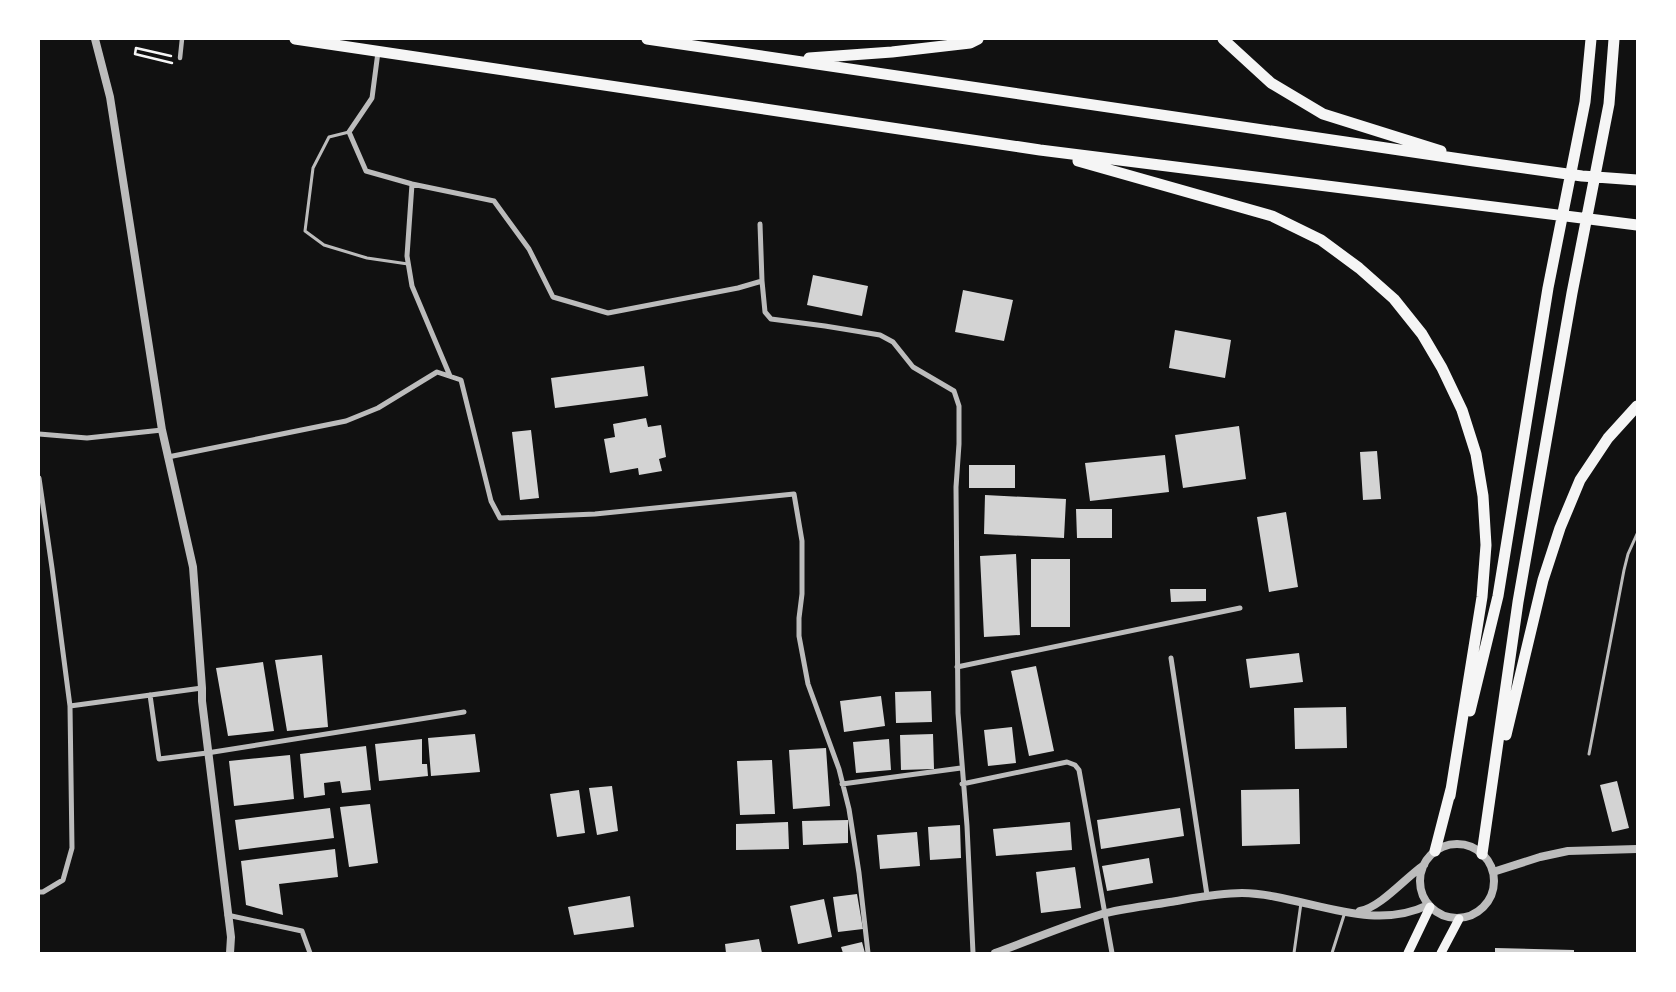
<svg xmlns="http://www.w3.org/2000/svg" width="1676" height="992" font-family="Raleway,sans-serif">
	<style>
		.building { fill: #d3d3d3 }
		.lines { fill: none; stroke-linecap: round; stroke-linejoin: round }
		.path { stroke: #f5f5f5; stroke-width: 2.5 }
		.service { stroke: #bcbcbc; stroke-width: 3 }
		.pedestrian { stroke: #bcbcbc; stroke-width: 4.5 }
		.minor { stroke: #bcbcbc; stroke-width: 5 }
		.tertiary { stroke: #bcbcbc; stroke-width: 8 }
		.secondary { stroke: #f5f5f5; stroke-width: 9 }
		.motorway { stroke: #f5f5f5; stroke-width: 11 }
	</style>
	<rect width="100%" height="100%" fill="#111"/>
	<path class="building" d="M813,275L868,286L862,316L807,305Z
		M963,290L1013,300L1004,341L955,332Z
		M1175,330L1231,340L1225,378L1169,368Z
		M644,366L648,396L555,408L551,378Z
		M646,418L648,427L661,425L666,457L659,459L662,471L639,475L638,468L610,473L604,439L615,437L613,424Z
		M1239,426L1246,479L1183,488L1175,435Z
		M531,430L539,498L520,500L512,432Z
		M1377,451L1381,499L1363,500L1360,452Z
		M1165,455L1169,492L1090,501L1085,463Z
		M969,465H1015V488H969Z
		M985,495L1066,499L1064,538L984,534Z
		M1076,509H1112V538H1077Z
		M1286,512L1298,587L1269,592L1257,517Z
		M1016,554L1020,635L984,637L980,556Z
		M1031,559H1070V627H1031Z
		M1170,589H1206V601L1171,602Z
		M1299,653L1303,682L1250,688L1246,659Z
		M322,655L328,727L287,731L275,660Z
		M263,662L274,731L228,736L216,668Z
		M1036,666L1054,751L1029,756L1011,671Z
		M931,691L932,722L896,723L895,692Z
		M881,696L885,726L844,732L840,701Z
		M1346,707L1347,748L1295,749L1294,708Z
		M1012,727L1016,763L988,766L984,730Z
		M475,734L480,772L431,776L428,738Z
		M933,734L934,769L901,770L900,735Z
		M422,739V764H427L428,776L379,781L375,744Z
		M889,739L891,770L856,773L853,742Z
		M366,746L371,790L342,793L340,781L324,783L325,795L304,798L300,754Z
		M826,748L830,806L793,809L789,750Z
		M290,755L294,799L234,806L229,761Z
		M772,760L775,814L740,815L737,761Z
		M1617,781L1629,828L1612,832L1600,785Z
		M612,786L618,831L597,835L589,788Z
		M1299,789L1300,844L1242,846L1241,790Z
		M579,790L585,833L557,837L550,794Z
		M370,804L378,863L349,867L340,807Z
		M330,808L334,838L239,850L235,820Z
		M1180,808L1184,836L1101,849L1097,820Z
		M848,820V843L803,845L802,821Z
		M788,822L789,849L736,850V824Z
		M1070,822L1072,850L996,856L993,829Z
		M960,825L961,858L930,860L928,827Z
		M917,832L920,866L880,869L877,835Z
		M335,849L338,877L279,884L283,915L246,905L241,861Z
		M1149,858L1153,883L1107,891L1102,866Z
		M1075,867L1081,908L1041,913L1036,872Z
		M857,894L863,929L838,932L833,897Z
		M630,896L634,927L574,935L568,907Z
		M824,899L832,937L798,944L790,906Z
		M759,939L762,953H726L725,944Z
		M862,942L865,953H843L841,947Z
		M1495,948L1574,950V953H1495Z"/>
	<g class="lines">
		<path class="path" d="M171,56L136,48L135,54L172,63"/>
		<path class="service" d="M349,132L329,137L313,168L305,231L324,245L367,258L408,264
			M1589,754L1624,570L1628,554L1637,534
			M1294,953L1301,903
			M1332,953L1345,912"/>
		<path class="pedestrian" d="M180,58L182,39"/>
		<path class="minor" d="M378,52L372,98L349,132L366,171L412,184L494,201L529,249L553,297L608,313L738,288L762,281L760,224
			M412,184L407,256L412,286L450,376
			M762,281L765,312L771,319L825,326L880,335L893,342L913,367L954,391L959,406V444L956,487L958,713L967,826L973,953
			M39,434L87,438L162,430
			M168,457L346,421L378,408L437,372L461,380L491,501L500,518L595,514L794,494L802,541V594L799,618V636L808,684L839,769L849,809L859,873L868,953
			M39,478L52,568L70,706L72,848L63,880L43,892H39
			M1171,658L1207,895
			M957,667L1240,608
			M150,695L159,759L207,753L464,712
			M70,706L202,688
			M842,784L961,768
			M962,784L1067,762L1075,765L1079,770L1112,953
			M227,915L302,931L310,953"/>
		<path class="tertiary" d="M95,39L110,97L162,430L193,567L202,688V701L231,937L230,953
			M1420 881a37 37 0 1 1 74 0a37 37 0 1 1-74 0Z
			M1493,872L1540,857L1568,851L1637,849
			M1360,911C1381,907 1405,878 1424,865
			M995,953C1031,940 1066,925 1102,914C1124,908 1148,906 1170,902C1194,898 1218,893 1242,893C1303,894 1369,934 1428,905"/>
		<path class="secondary" d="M1408,953L1430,907
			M1441,953L1459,919"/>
		<path class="motorway" d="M295,39L1040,150L1637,225
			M647,39L1474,161L1582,176L1637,180
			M1223,39L1271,83L1323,114L1441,151
			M809,58L892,52L970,43L978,39
			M1078,161L1272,216L1321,240L1359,268L1394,299L1422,334L1442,368L1462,410L1476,454L1483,496L1486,545L1482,597L1450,796
			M1470,711L1498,596L1548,288L1585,102L1591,39
			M1506,735L1543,580L1560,528L1580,480L1608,438L1637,406
			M1435,851L1451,789
			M1482,854L1518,602L1572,293L1609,104L1614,39"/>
	</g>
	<rect width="1676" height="992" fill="none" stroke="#ffffff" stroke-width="80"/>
</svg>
